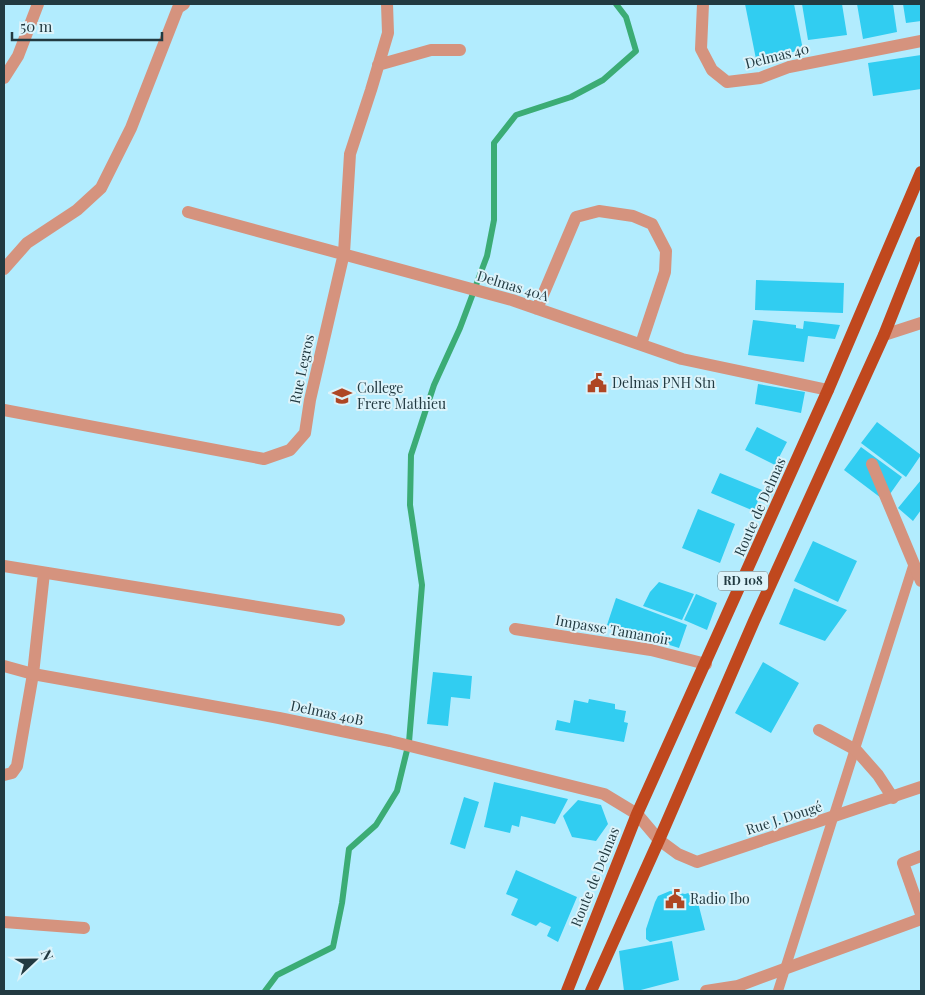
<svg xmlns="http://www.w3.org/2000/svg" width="925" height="995" font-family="'Playfair Display',serif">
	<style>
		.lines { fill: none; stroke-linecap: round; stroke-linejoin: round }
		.stream { stroke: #3bac75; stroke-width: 6 }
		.building { fill: #31cdf1 }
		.service { stroke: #d5937e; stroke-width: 10 }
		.minor { stroke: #d5937e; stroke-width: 12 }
		.tertiary { stroke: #d5937e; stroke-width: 12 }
		.primary { stroke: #c0481e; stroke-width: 12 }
		.labels { text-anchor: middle; stroke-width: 4; stroke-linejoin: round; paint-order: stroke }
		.shield { fill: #dcf3fa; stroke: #5a7278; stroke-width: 1 }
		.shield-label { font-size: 12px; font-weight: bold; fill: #223a41 }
		.street-label { font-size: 14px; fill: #223a41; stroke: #dcf3fa }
		.poi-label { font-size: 14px; fill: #223a41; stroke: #dcf3fa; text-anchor: start }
	</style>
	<rect width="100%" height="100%" fill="#b2ecfe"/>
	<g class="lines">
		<path class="stream" d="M265,991L277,975L333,947L342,903L349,849L376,825L397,791L409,742L422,585L410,505L411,455L434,385L460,328L487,256L494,220V143L516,115L571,97L603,80L636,51L626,17L616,4"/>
	</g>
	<path class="building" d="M745,4H794L803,50L756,59Z
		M802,4H842L847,35L808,40Z
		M857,4H893L897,32L863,39Z
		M903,4H921V21L906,23Z
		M921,55V89L873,96L868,63Z
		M756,280L844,283L843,313L755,310Z
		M753,320L796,325V328L803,329L804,321L840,325L835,339L808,336L804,362L748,355Z
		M758,384L805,392L801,413L755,404Z
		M877,422L921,455L906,477L861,443Z
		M757,427L787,442L775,465L745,450Z
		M861,447L902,477L885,501L844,470Z
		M720,473L762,490L754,511L711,493Z
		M921,480V510L913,521L898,508Z
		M698,509L735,524L720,563L682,548Z
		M813,541L857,561L838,602L794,581Z
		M659,582L694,594L682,620L643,606L650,592Z
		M794,588L847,610L825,641L779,624Z
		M696,594L717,603L707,630L684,620Z
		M616,598L687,625L679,648L607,625Z
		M763,662L799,683L771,733L735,713Z
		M433,672L472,676L470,699L451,697L448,726L427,724Z
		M589,699L615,704V709L626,711L624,722L628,723L624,742L555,730L557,720L570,723L574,700L588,703Z
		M494,782L568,799L555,824L521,816L519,827L512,825L510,833L484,827Z
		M464,797L479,802L465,849L450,844Z
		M578,800L601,805L608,824L596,841L572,837L563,816Z
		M516,870L577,897L558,942L547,936L551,927L540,922L536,926L511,915L518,899L506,894Z
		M670,891L685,894L695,891L705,930L650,942L646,939V929L655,902L658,896Z
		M672,941L679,980L637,991H624L619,951Z"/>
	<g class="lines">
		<path class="service" d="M778,991L914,563"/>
		<path class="minor" d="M703,4L701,49L712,70L727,82L760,78L789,67L921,41
			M378,65L431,50H460
			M4,78L18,56L38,4
			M188,212L512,300L682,359L828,390
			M4,269L27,243L77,210L101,188L131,128L178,8L184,4
			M537,309L576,217L599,211L633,216L652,224L666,251L665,272L641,344
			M884,335L921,323
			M4,410L264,459L290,450L305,433L310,400L344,253L350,154L371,90L388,33L387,4
			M872,464L921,581
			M4,566L339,620
			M515,629L651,650L706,664
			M819,730L856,750L878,775L893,798
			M4,775L12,773L17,766L33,674L44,573
			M921,856L903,863L921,914
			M4,922L84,928
			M706,991L738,986L921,919"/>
		<path class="tertiary" d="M4,666L33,674L279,718L390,741L604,794L637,814L659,840L678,854L697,862L921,787"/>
		<path class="primary" d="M567,991L637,814L828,390L921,172
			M591,991L659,840L754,621L884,335L921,242"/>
	</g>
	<defs>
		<symbol id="civic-bare" viewBox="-9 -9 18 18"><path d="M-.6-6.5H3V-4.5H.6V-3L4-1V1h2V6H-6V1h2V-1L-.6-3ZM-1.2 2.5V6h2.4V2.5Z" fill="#ae4624" stroke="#dcf3fa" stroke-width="2.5" paint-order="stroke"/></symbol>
		<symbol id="school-bare" viewBox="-9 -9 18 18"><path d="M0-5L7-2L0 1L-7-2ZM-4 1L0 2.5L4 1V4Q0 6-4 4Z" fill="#ae4624" stroke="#dcf3fa" stroke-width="2.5" paint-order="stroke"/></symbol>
	</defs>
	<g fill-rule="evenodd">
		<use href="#civic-bare" x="583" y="369" width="28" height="28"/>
		<use href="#school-bare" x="328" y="382" width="28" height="28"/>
		<use href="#civic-bare" x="661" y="885" width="28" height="28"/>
	</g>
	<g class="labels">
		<rect class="shield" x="718" y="571.5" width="50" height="19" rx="4"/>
		<g class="shield-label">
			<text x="743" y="585">RD 108</text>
		</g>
		<g class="street-label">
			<text transform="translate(777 56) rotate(-14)" y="5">Delmas 40</text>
			<text transform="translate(513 286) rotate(17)" y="5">Delmas 40A</text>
			<text transform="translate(302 369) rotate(-78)" y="5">Rue Legros</text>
			<text transform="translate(760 507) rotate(-66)" y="5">Route de Delmas</text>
			<text transform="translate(613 630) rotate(10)" y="5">Impasse Tamanoir</text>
			<text transform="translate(327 713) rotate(12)" y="5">Delmas 40B</text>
			<text transform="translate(784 818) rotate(-18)" y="5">Rue J. Dougé</text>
			<text transform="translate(595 877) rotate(-68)" y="5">Route de Delmas</text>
		</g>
		<g class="poi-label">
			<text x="612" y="388">Delmas PNH Stn</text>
			<text x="357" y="393">College<tspan x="357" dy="16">Frere Mathieu</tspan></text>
			<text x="690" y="904">Radio Ibo</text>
		</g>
	</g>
	<rect width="925" height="995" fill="none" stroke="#223a41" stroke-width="10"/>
	<g transform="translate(35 960) rotate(68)" stroke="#dcf3fa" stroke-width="4" paint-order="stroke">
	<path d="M0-4L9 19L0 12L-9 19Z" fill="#223a41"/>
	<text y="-8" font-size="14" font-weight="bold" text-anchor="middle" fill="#223a41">N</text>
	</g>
	<path d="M12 32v8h150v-8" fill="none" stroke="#223a41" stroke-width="2.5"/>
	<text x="20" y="32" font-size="15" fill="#223a41" stroke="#dcf3fa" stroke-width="4" paint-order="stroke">50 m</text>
</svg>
